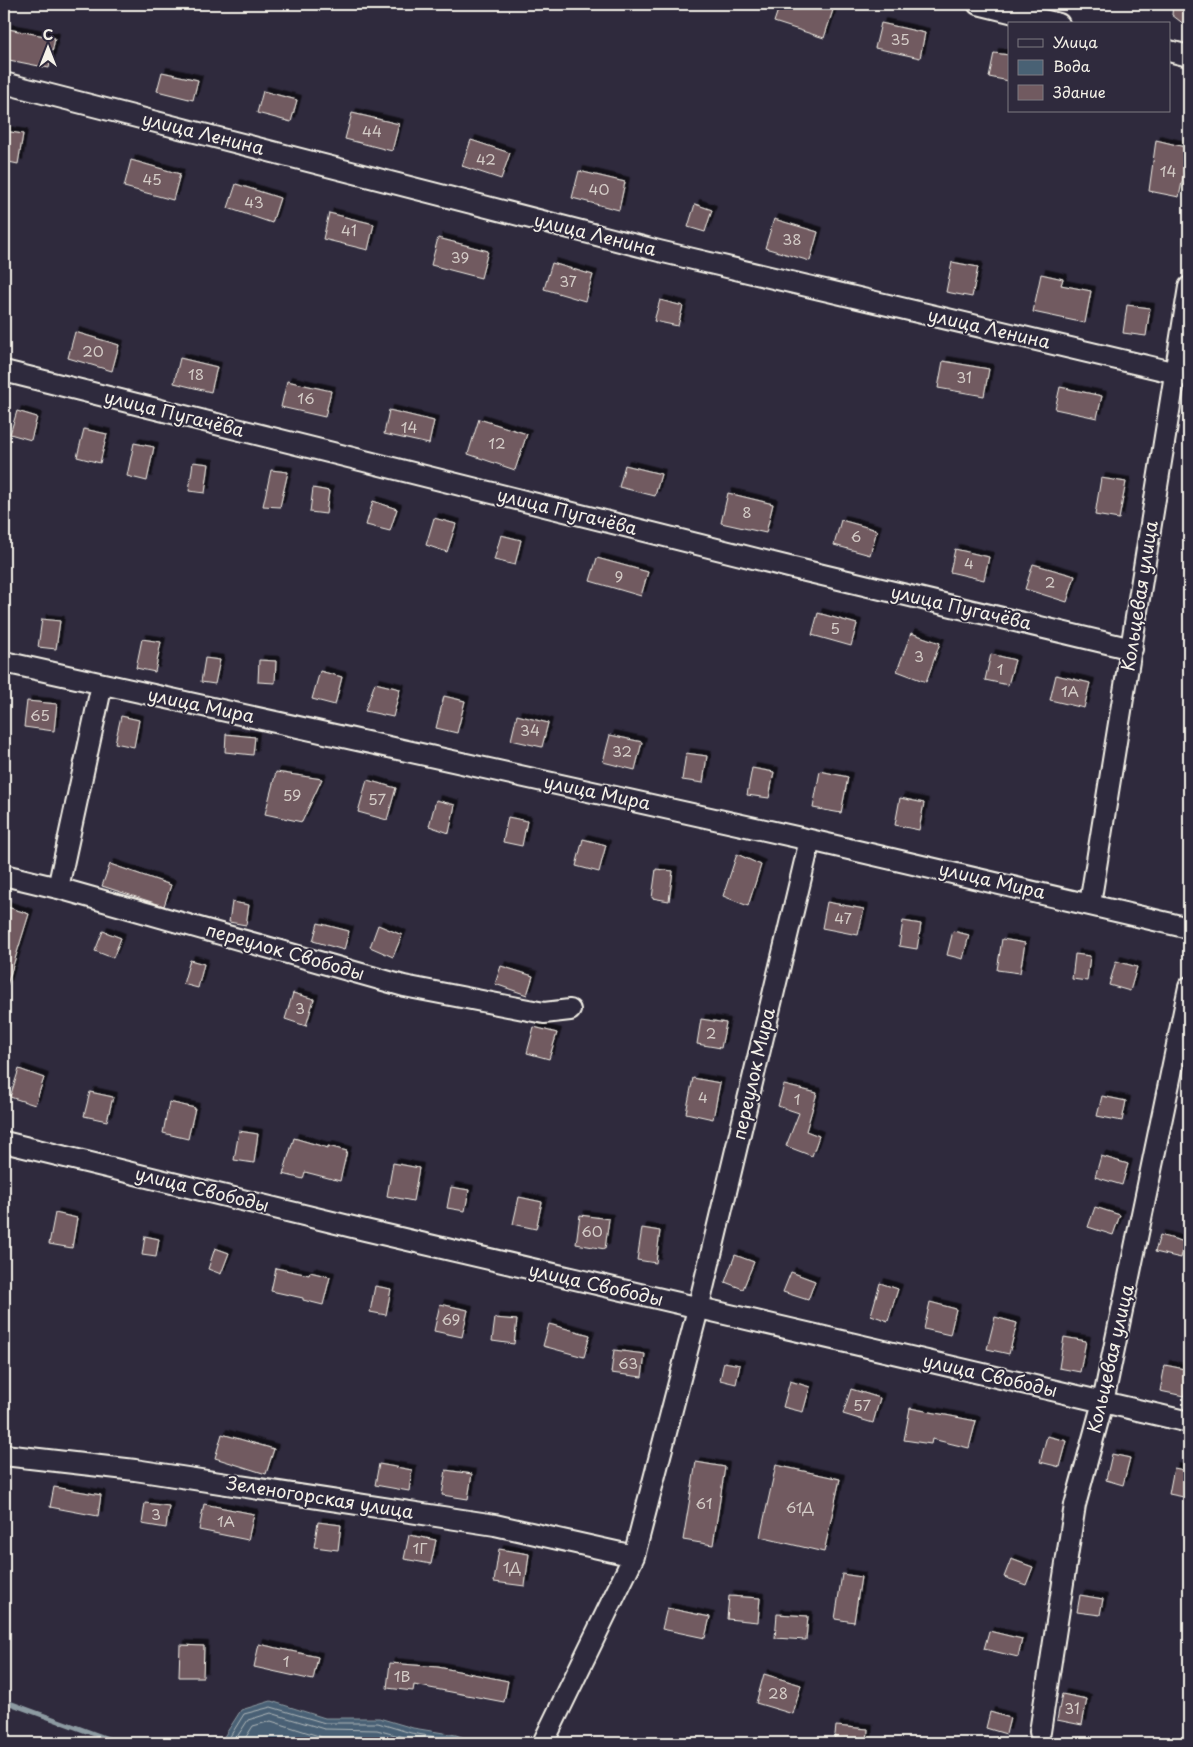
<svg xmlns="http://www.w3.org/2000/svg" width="1193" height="1747" font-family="'Playpen Sans',sans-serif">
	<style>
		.water { fill: #496174; stroke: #8d9ba2 }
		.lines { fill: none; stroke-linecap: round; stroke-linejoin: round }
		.shore { stroke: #b0b7ba; stroke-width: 1 }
		.stream { stroke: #8d9ba2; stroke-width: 5 }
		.building { fill: #715a60; stroke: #f4f1e8; filter: url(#shadow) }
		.minor-casing { stroke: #f4f1e8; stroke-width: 24 }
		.minor { stroke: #2f2a3d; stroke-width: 20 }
		.labels { text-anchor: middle; stroke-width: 4; stroke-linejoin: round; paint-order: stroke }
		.number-label { font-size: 15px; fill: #d3cbc6 }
		.street-label { font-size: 18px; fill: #f4f1e8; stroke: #2f2a3d }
	</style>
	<defs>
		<filter id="shadow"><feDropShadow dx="4.5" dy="-4.5" stdDeviation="0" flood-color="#0009"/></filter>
	</defs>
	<rect width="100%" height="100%" fill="#2f2a3d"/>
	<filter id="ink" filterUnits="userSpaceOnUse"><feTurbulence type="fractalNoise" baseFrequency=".02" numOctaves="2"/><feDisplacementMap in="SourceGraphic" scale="10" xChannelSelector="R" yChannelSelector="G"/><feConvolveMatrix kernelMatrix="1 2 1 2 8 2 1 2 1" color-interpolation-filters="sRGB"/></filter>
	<g filter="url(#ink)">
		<path class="water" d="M271,1701L325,1718H379L413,1728L456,1735L479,1743H220L241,1710Z"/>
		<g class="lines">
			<path class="shore" d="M226,1743L244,1714L271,1707L325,1723H378L411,1733L454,1740L464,1743
				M233,1743L248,1720L271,1713L324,1729L377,1730L410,1739L435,1743
				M242,1743L253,1726L271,1721L322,1737H376L397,1743"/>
			<path class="stream" d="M4,1701L119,1743"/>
		</g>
		<path class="building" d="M780,4H814L833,10L824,38L774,22Z
			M1173,4H1189V28L1172,15Z
			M881,23L925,33L920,58L875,48Z
			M8,29L55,38L49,68L4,59V48Z
			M994,53L1009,55V81L989,77Z
			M162,72L198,80L193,100L157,91Z
			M263,91L297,100L291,122L257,113Z
			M352,113L399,124L392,151L345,139Z
			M4,131L23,134L18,164L4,161Z
			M471,140L510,153L501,179L462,166Z
			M1156,140L1189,148L1179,197L1149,191Z
			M131,160L180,174L173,200L124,187Z
			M579,171L625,182L619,210L572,198Z
			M236,184L280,198L272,223L228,208Z
			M695,204L712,210L705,232L688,227Z
			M329,213L374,224L368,250L323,239Z
			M774,219L818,232L810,261L765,248Z
			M438,238L488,251L481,278L431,265Z
			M952,262L978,267L972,297L946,292Z
			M552,263L593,275L585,301L544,289Z
			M1041,274L1063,279L1061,285L1091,291L1085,323L1033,312Z
			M660,300L683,306L678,326L654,321Z
			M1127,305L1150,308L1146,336L1123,333Z
			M75,332L119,345L112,371L68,358Z
			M180,358L217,367L211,392L174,383Z
			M943,361L989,369L984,396L938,388Z
			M287,381L331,391L325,417L281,407Z
			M1060,387L1102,396L1097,418L1055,409Z
			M389,410L434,421L429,444L384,434Z
			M17,411L37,417L31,440L10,434Z
			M479,419L527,434L515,470L468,454Z
			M84,429L107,434L100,463L77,457Z
			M134,443L154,447L147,481L127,476Z
			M193,462L209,464L205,493L189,491Z
			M625,465L661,474L655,496L619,487Z
			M271,470L288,472L280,507L263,506Z
			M1101,478L1126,482L1119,519L1095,515Z
			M313,488L329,491L326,514L310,512Z
			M728,493L773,504L766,533L721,523Z
			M373,501L397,509L390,531L366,525Z
			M434,518L456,524L447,552L426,545Z
			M841,520L877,530L870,555L834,545Z
			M501,535L521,540L515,565L494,560Z
			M955,549L989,557L984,580L950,572Z
			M597,558L648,572L641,596L590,581Z
			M1033,564L1075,576L1067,602L1025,589Z
			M818,613L857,624L851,646L812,635Z
			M42,619L60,621L56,649L38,647Z
			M911,633L940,643L926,682L897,671Z
			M142,639L161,642L155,672L136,668Z
			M991,654L1015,660L1008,685L985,680Z
			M205,658L220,660L215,684L201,682Z
			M259,660L276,661L275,683L258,682Z
			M320,671L342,677L335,705L312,699Z
			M1056,675L1090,683L1084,708L1050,700Z
			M375,683L400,689L393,717L365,711Z
			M444,696L465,701L457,733L436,728Z
			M27,701L57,704L54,731L24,727Z
			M517,715L548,723L542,747L511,740Z
			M121,716L139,720L134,747L115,743Z
			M226,734L255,737L253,755L225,752Z
			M610,735L642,742L635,770L603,762Z
			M686,753L707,756L703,783L682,780Z
			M752,768L774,772L769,798L747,795Z
			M820,771L848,777L841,813L813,808Z
			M276,772L322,779L302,822L265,814Z
			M367,780L396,788L387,820L358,812Z
			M900,798L924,803L919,830L895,825Z
			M436,800L455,805L449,833L429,826Z
			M508,817L527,821L522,846L503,842Z
			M583,839L606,845L599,872L576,866Z
			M737,854L761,865L748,906L723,896Z
			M110,864L171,885L164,906L102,886Z
			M656,869L673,871L669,901L652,898Z
			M232,902L249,905L246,925L229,922Z
			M827,902L864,909L858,935L822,928Z
			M4,906L29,914L7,985H4Z
			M903,921L921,924L917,949L899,946Z
			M318,923L349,931L344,950L313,941Z
			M378,925L402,935L393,957L370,947Z
			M103,931L121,938L113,958L95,951Z
			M953,931L969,935L963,959L947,955Z
			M1002,939L1025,943L1020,973L997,970Z
			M1075,954L1090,956L1087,981L1072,979Z
			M190,960L204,964L198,988L183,984Z
			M1116,961L1137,967L1130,991L1109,985Z
			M501,966L533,976L527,995L495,984Z
			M293,993L314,999L306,1026L285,1019Z
			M701,1019L726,1023L721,1048L697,1044Z
			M534,1027L557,1033L549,1059L527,1053Z
			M19,1069L44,1078L35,1105L10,1097Z
			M693,1078L720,1083L713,1119L686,1113Z
			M784,1085L817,1093L806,1131L819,1136L812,1156L786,1146L799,1113L778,1106Z
			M90,1092L113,1097L107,1121L84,1116Z
			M1102,1096L1126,1101L1122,1121L1097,1116Z
			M169,1102L195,1108L188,1139L163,1133Z
			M239,1131L258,1134L254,1163L234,1160Z
			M294,1138L328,1148V1146L347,1151L340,1181L305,1172L303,1179L283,1174Z
			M1101,1156L1128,1164L1122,1185L1095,1177Z
			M393,1163L419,1168L413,1201L387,1196Z
			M451,1187L469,1190L465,1211L447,1208Z
			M519,1197L542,1202L536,1229L513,1224Z
			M1095,1207L1120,1215L1113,1235L1088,1227Z
			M55,1213L77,1218L72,1248L49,1244Z
			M580,1215L609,1219L605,1249L576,1244Z
			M642,1228L660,1231L656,1263L637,1260Z
			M1160,1235L1185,1242L1181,1258L1155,1252Z
			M145,1236L159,1239L156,1257L142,1255Z
			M215,1248L229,1253L221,1274L208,1269Z
			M735,1255L754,1262L743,1289L725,1282Z
			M276,1268L309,1275L310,1272L330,1277L323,1305L303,1300V1298L271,1291Z
			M791,1272L815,1281L808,1300L783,1292Z
			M880,1283L898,1289L888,1321L871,1315Z
			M375,1286L391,1289L386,1315L370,1312Z
			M930,1302L956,1309L950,1335L924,1329Z
			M440,1304L468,1310L462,1337L434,1331Z
			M995,1317L1017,1323L1009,1354L987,1349Z
			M495,1318L517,1320L514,1344L492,1341Z
			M549,1324L590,1335L584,1357L543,1346Z
			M1064,1337L1086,1341L1080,1372L1059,1368Z
			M614,1350L645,1354L642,1377L611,1373Z
			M724,1362L740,1365L736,1384L720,1380Z
			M1165,1365L1189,1370L1184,1396L1160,1391Z
			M790,1381L810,1387L803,1412L783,1407Z
			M851,1389L880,1398L873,1423L843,1414Z
			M910,1408L976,1421L969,1448L932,1439L931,1444L904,1440Z
			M222,1434L274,1449L266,1474L215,1458Z
			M1047,1436L1067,1441L1060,1467L1040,1462Z
			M1112,1454L1130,1458L1123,1485L1106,1480Z
			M696,1462L725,1467L713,1545L683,1540Z
			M379,1464L412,1470L409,1491L375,1485Z
			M776,1465L840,1479L824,1552L760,1537Z
			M1174,1468L1189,1471V1498L1169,1494Z
			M446,1470L472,1474L468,1499L442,1495Z
			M54,1487L101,1495L98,1516L50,1507Z
			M145,1503L169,1506L166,1528L142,1524Z
			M204,1504L254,1514L248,1540L199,1530Z
			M318,1522L341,1525L338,1550L314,1547Z
			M409,1535L436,1540L431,1564L404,1559Z
			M499,1549L529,1554L525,1586L494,1582Z
			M1011,1559L1033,1567L1026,1585L1004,1577Z
			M842,1574L861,1577L854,1622L835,1619Z
			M1080,1595L1103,1599L1100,1615L1077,1612Z
			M729,1596L760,1598L758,1622L727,1619Z
			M667,1608L710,1617L705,1638L662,1629Z
			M777,1614L808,1616L806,1640L775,1638Z
			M989,1631L1022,1639L1018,1657L984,1649Z
			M259,1644L318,1657L313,1680L254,1667Z
			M180,1645L204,1646L203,1677H179Z
			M390,1663L438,1667L508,1681L504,1702L414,1685L413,1691L387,1688Z
			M764,1674L801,1685L793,1714L756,1703Z
			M1062,1694L1087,1699L1082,1725L1057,1720Z
			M990,1712L1010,1718L1006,1734L986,1728Z
			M836,1726L868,1729L867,1743H834Z"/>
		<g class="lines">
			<defs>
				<path id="minor" d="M978,4L1059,24
					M1169,51L1189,56
					M4,83L659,251L1189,376
					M4,371L789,567L1132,649
					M4,662L810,840L1189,928
					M4,875L58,888L404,986L544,1013L570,1010
					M58,888L102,684
					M1090,904L1189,287
					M4,1142L365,1230L1189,1422
					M4,1455L135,1470L495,1525L634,1556
					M1040,1732L1075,1505L1103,1402L1189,987
					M543,1743L634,1556L698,1309L810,840"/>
			</defs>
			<use href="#minor" class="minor-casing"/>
			<use href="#minor" class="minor"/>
		</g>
	</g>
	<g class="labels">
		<g class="number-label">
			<text x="900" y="45">35</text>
			<text x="372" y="137">44</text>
			<text x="486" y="165">42</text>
			<text x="1168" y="177">14</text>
			<text x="152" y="185">45</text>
			<text x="599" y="195">40</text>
			<text x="254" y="208">43</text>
			<text x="349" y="236">41</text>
			<text x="792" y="245">38</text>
			<text x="460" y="263">39</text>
			<text x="568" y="287">37</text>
			<text x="93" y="357">20</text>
			<text x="196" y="380">18</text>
			<text x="964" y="383">31</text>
			<text x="306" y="404">16</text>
			<text x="409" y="433">14</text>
			<text x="497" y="449">12</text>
			<text x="747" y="518">8</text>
			<text x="856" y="542">6</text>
			<text x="969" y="569">4</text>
			<text x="619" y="582">9</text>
			<text x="1050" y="588">2</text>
			<text x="835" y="634">5</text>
			<text x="919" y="662">3</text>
			<text x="1000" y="675">1</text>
			<text x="1070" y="697">1А</text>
			<text x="40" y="721">65</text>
			<text x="530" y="736">34</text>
			<text x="622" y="757">32</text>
			<text x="292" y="801">59</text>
			<text x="377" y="805">57</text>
			<text x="843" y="924">47</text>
			<text x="300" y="1014">3</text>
			<text x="711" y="1039">2</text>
			<text x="703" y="1103">4</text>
			<text x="797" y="1105">1</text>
			<text x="592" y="1237">60</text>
			<text x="451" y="1325">69</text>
			<text x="628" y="1369">63</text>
			<text x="862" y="1411">57</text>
			<text x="704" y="1509">61</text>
			<text x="800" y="1513">61Д</text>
			<text x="156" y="1520">3</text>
			<text x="226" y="1527">1А</text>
			<text x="420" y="1554">1Г</text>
			<text x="512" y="1573">1Д</text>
			<text x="286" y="1667">1</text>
			<text x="402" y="1682">1В</text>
			<text x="778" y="1699">28</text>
			<text x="1072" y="1714">31</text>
		</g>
		<g class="street-label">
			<text transform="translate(203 134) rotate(14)" y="6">улица Ленина</text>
			<text transform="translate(595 235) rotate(14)" y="6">улица Ленина</text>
			<text transform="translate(989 329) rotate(13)" y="6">улица Ленина</text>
			<text transform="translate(174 414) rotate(14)" y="6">улица Пугачёва</text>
			<text transform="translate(567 512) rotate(14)" y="6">улица Пугачёва</text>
			<text transform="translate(1140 596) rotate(-81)" y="6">Кольцевая улица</text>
			<text transform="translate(961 608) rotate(13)" y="6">улица Пугачёва</text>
			<text transform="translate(201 706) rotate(12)" y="6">улица Мира</text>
			<text transform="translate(597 793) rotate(12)" y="6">улица Мира</text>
			<text transform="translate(992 881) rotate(13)" y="6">улица Мира</text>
			<text transform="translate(285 952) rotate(16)" y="6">переулок Свободы</text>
			<text transform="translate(754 1074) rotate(-77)" y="6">переулок Мира</text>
			<text transform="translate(202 1190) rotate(14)" y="6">улица Свободы</text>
			<text transform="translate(596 1285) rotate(13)" y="6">улица Свободы</text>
			<text transform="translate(1111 1359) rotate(-77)" y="6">Кольцевая улица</text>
			<text transform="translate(990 1376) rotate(13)" y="6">улица Свободы</text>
			<text transform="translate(320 1498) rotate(9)" y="6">Зеленогорская улица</text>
		</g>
	</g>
	<rect width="1193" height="1747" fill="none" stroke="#2f2a3d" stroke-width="20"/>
	<rect x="10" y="10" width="1173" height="1727" fill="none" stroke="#f4f1e8" stroke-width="2" filter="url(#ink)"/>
	<rect x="1008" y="22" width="162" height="90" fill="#2f2a3d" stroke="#7e7a81"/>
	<rect x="1018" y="39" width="25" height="8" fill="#2f2a3d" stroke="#7e7a81"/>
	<text x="1053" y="48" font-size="15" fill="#f4f1e8">Улица</text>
	<rect x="1018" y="60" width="25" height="15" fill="#496174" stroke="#7e7a81"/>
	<text x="1053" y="72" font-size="15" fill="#f4f1e8">Вода</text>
	<rect x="1018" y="85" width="25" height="15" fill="#715a60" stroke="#7e7a81"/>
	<text x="1053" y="98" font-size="15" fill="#f4f1e8">Здание</text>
	<g transform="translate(48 48)" stroke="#2f2a3d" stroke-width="4" paint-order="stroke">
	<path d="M0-4L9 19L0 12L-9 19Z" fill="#f4f1e8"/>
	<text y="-8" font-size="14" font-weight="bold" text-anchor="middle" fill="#f4f1e8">С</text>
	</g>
</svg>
